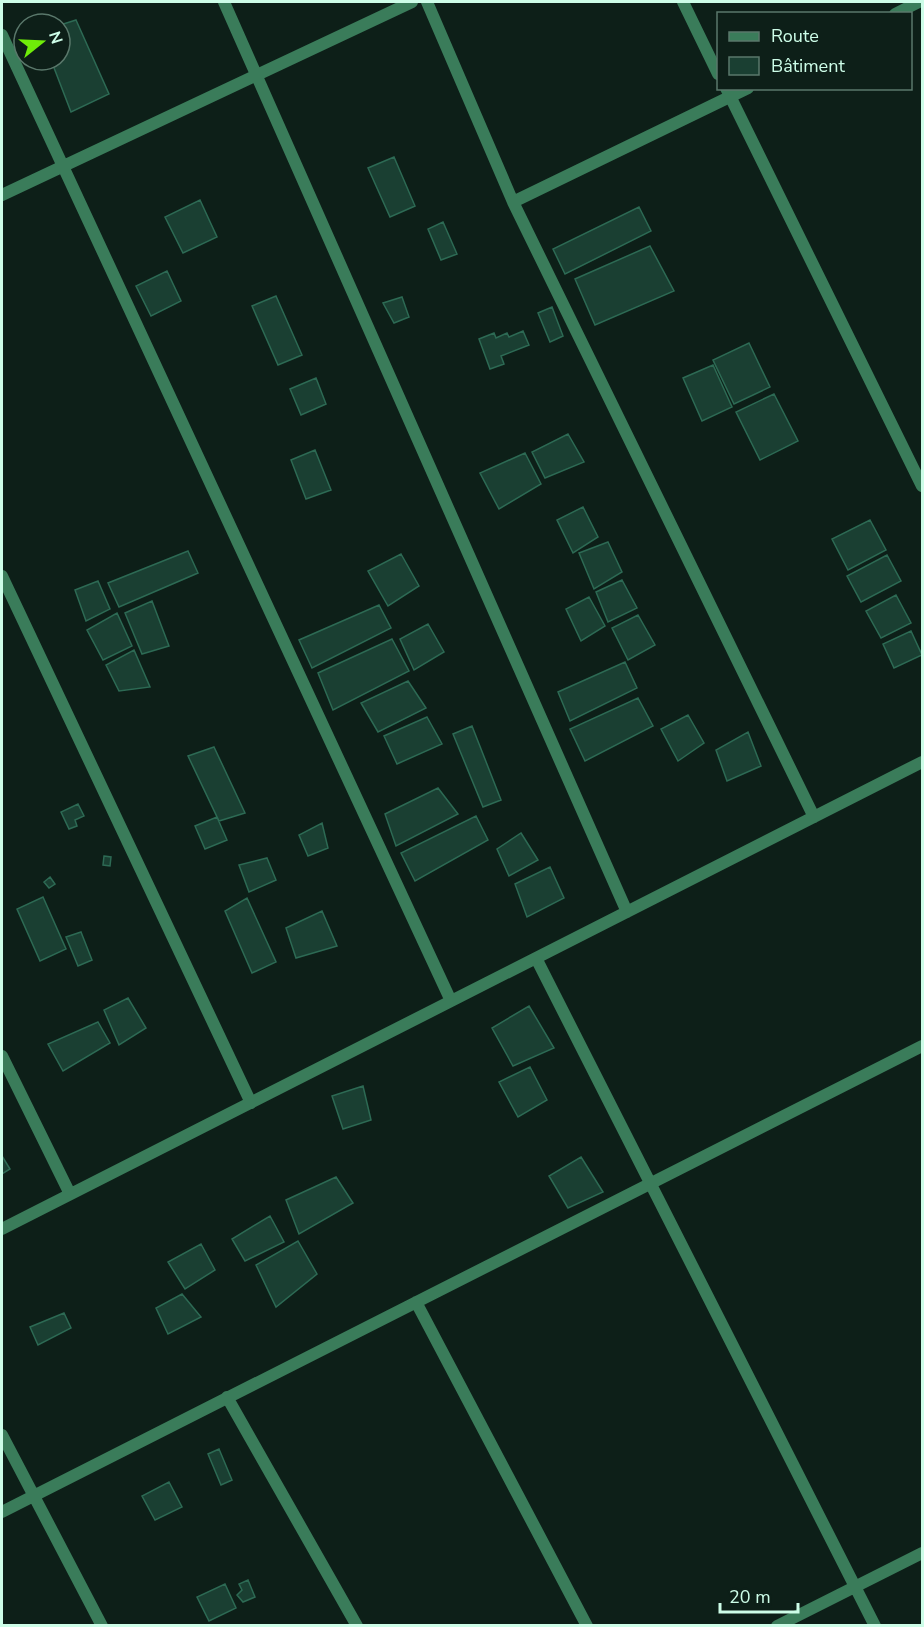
<svg xmlns="http://www.w3.org/2000/svg" width="924" height="1627" font-family="'Nunito Sans',sans-serif">
	<style>
		.building { fill: #1a3f32; stroke: #2d6a54; stroke-width: 1.5 }
		.lines { fill: none; stroke-linecap: round; stroke-linejoin: round }
		.street { stroke: #3a7c5a; stroke-width: 12 }
	</style>
	<rect width="100%" height="100%" fill="#0d1f18"/>
	<path class="building" d="M76,20L109,94L71,112L51,60H60V25Z
		M394,157L415,206L390,217L368,168Z
		M200,200L217,237L183,253L165,217Z
		M639,207L651,231L565,274L553,249Z
		M443,222L457,254L441,260L428,229Z
		M650,246L674,291L595,325L575,279Z
		M167,271L181,301L151,316L136,286Z
		M276,296L302,355L278,365L252,306Z
		M402,297L409,317L394,323L383,303Z
		M552,307L563,336L550,342L538,313Z
		M523,331L529,345L501,356L504,364L490,369L479,339L494,333L496,338L507,333L509,337Z
		M749,343L770,387L734,404L713,360Z
		M713,365L732,407L702,421L683,378Z
		M316,378L326,404L301,415L290,389Z
		M774,394L798,441L760,460L736,412Z
		M568,434L584,462L545,478L532,452Z
		M315,450L331,490L306,499L291,460Z
		M525,453L541,484L499,509L480,473Z
		M583,507L598,537L573,553L557,520Z
		M870,520L886,550L848,570L832,539Z
		M608,542L622,572L594,589L579,553Z
		M188,551L198,573L119,607L108,583Z
		M401,554L419,586L388,606L368,571Z
		M887,555L901,581L861,602L847,576Z
		M622,580L637,608L608,622L596,592Z
		M98,581L110,609L86,621L75,590Z
		M896,595L911,623L881,638L866,611Z
		M589,597L605,626L581,641L566,609Z
		M152,601L169,646L142,654L125,613Z
		M379,605L391,628L312,668L299,640Z
		M117,613L132,646L103,660L87,630Z
		M638,615L655,645L628,660L612,628Z
		M428,624L444,652L414,670L400,639Z
		M911,631L922,655L894,668L883,644Z
		M392,639L409,671L333,710L318,673Z
		M134,650L150,687L119,691L106,665Z
		M625,662L637,688L570,721L558,692Z
		M408,681L426,708L378,732L361,703Z
		M638,698L653,726L585,761L570,729Z
		M688,715L704,743L678,761L661,729Z
		M427,717L442,744L397,764L384,736Z
		M472,726L501,800L483,807L453,734Z
		M748,732L761,766L727,781L716,750Z
		M214,747L245,813L219,821L188,756Z
		M438,788L458,814L396,846L385,814Z
		M78,804L84,816L75,820L77,826L69,829L61,812Z
		M476,816L488,840L415,881L401,853Z
		M217,817L227,840L205,849L195,826Z
		M322,823L328,848L308,856L299,835Z
		M521,833L538,860L509,876L497,849Z
		M104,856L111,857L110,866L103,865Z
		M267,858L276,880L249,892L239,865Z
		M550,867L564,898L527,917L515,884Z
		M50,877L55,884L49,888L44,882Z
		M43,897L66,949L40,961L17,909Z
		M247,898L276,962L252,973L225,911Z
		M322,911L337,946L296,958L286,928Z
		M81,932L92,960L78,966L66,937Z
		M128,998L146,1028L119,1045L104,1010Z
		M529,1006L554,1048L513,1066L492,1028Z
		M98,1022L110,1043L63,1071L48,1044Z
		M530,1067L547,1100L518,1117L499,1082Z
		M363,1086L371,1120L343,1129L332,1096Z
		M2,1156L10,1169L2,1174Z
		M581,1157L603,1192L568,1208L549,1176Z
		M336,1177L353,1203L299,1234L286,1200Z
		M270,1216L284,1242L245,1261L232,1239Z
		M298,1241L317,1274L276,1307L256,1265Z
		M201,1244L215,1270L185,1289L168,1262Z
		M182,1294L201,1317L168,1334L156,1308Z
		M64,1313L71,1328L38,1345L30,1327Z
		M219,1449L232,1480L221,1485L208,1454Z
		M169,1482L182,1507L155,1520L142,1496Z
		M248,1580L255,1597L243,1602L237,1595L242,1590L239,1584Z
		M225,1584L236,1608L209,1621L197,1597Z"/>
	<g class="lines">
		<path class="street" d="M224,2L627,912
			M427,2L513,202L814,817
			M683,2L718,74
			M895,14L919,2
			M2,35L451,1001
			M726,88L922,486
			M2,195L412,2
			M513,202L748,88
			M2,576L251,1103
			M536,958L875,1626
			M2,1056L70,1194
			M2,1229L922,762
			M416,1302L587,1626
			M227,1397L357,1626
			M2,1435L102,1626
			M2,1512L922,1046
			M777,1626L922,1553"/>
	</g>
	<rect width="924" height="1627" fill="none" stroke="#cdfde8" stroke-width="6"/>
	<rect x="717" y="12" width="195" height="78" fill="#0d1f18" stroke="#5a786b" stroke-width="1.5"/>
	<rect x="729" y="32" width="30" height="9" fill="#3a7c5a" stroke="#5a786b" stroke-width="1.5"/>
	<text x="771" y="42" font-size="18" fill="#cdfde8">Route</text>
	<rect x="729" y="57" width="30" height="18" fill="#1a3f32" stroke="#5a786b" stroke-width="1.5"/>
	<text x="771" y="72" font-size="18" fill="#cdfde8">Bâtiment</text>
	<g transform="translate(42 42) rotate(72)"><circle r="28" fill="#0d1f18" stroke="#5a786b" stroke-width="1.5"/>
	<path d="M0-4.5L10 22L0 15L-10 22Z" fill="#6fed09"/>
	<text y="-9" font-size="16" font-weight="bold" text-anchor="middle" fill="#cdfde8">N</text>
	</g>
	<path d="M720 1603v9h78v-9" fill="none" stroke="#cdfde8" stroke-width="3"/>
	<text x="729" y="1603" font-size="18" fill="#cdfde8" stroke="#0d1f18" stroke-width="4.5" paint-order="stroke">20 m</text>
</svg>
